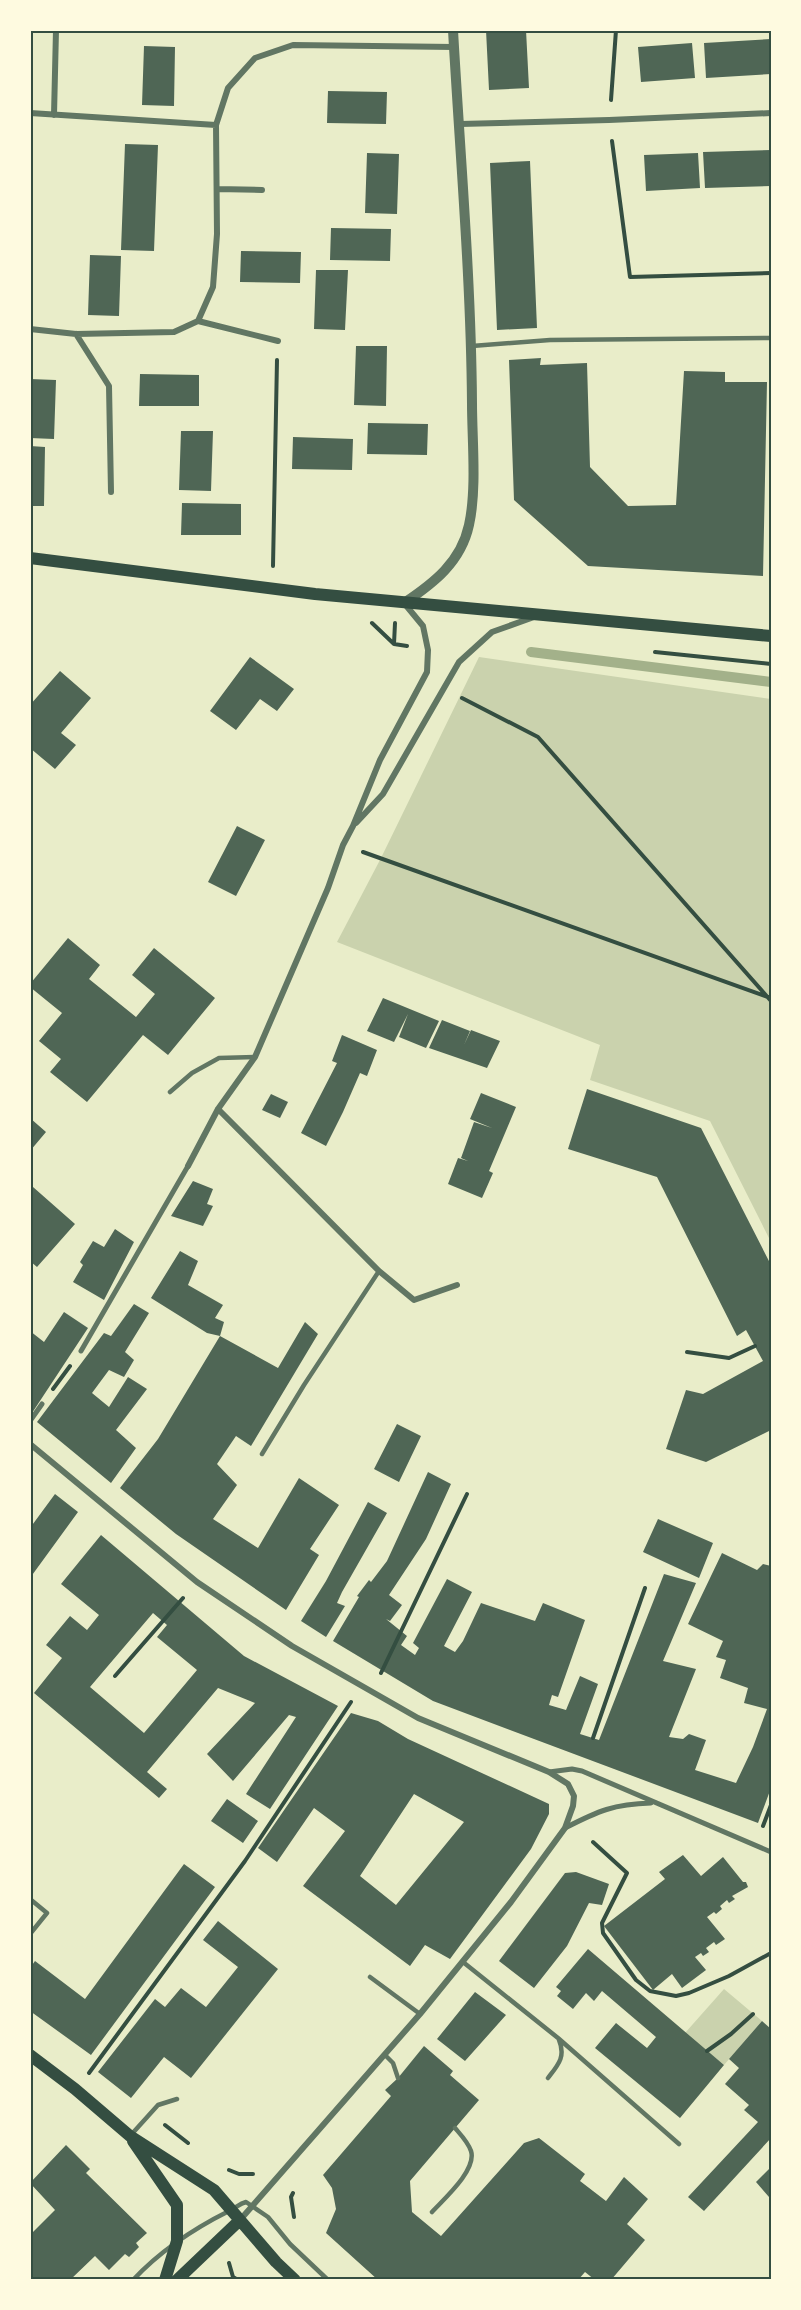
<svg xmlns="http://www.w3.org/2000/svg" width="801" height="2310" font-family="'Exo 2',sans-serif">
	<style>
		.green { fill: #cad2ad }
		.lines { fill: none; stroke-linecap: round; stroke-linejoin: round }
		.stream { stroke: #a3b18a; stroke-width: 10 }
		.building { fill: #4f6655; fill-rule: evenodd }
		.path { stroke: #344e41; stroke-width: 4 }
		.service { stroke: #617663; stroke-width: 4.5 }
		.pedestrian { stroke: #617663; stroke-width: 5 }
		.minor { stroke: #617663; stroke-width: 6 }
		.tertiary { stroke: #617663; stroke-width: 10 }
		.secondary { stroke: #344e41; stroke-width: 12 }
		.neatline { fill: none; stroke: #344e41; stroke-width: 2 }
	</style>
	<rect width="100%" height="100%" fill="#e9edc9"/>
	<path class="green" d="M479,657L771,699V1242L710,1121L590,1080L600,1045L337,942L381,858Z
		M724,1989L762,2021L724,2065L685,2033Z"/>
	<g class="lines">
		<path class="stream" d="M531,652L771,682"/>
	</g>
	<path class="building" d="M486,30H526L529,88L489,90Z
		M771,39V74L706,78L704,43Z
		M692,43L695,78L641,82L638,47Z
		M144,46L175,47L174,106L142,105Z
		M328,91L387,92L386,124L327,123Z
		M125,144L158,145L154,251L121,250Z
		M771,150V186L705,188L703,152Z
		M367,153L399,154L397,214L365,213Z
		M698,153L700,188L646,191L644,155Z
		M530,161L537,328L497,330L490,163Z
		M331,228L391,229L390,261L330,260Z
		M241,251L301,252L300,283L240,282Z
		M90,255L121,256L119,316L88,315Z
		M316,270H348L345,330L314,329Z
		M30,274H33L32,305H30Z
		M356,346H387L386,406L354,405Z
		M541,358L540,365L587,363L590,467L628,506L676,505L684,371L725,372V382H767L763,576L588,566L514,500L509,360Z
		M140,374L199,375V406H139Z
		M30,379L56,380L54,439L30,438Z
		M368,423L428,424L427,455L367,454Z
		M181,431H213L211,491L179,490Z
		M293,437L353,439L352,470L292,469Z
		M30,446L45,447L44,506H30Z
		M182,503L241,504V535H181Z
		M250,657L294,689L277,711L260,699L236,730L210,711Z
		M60,671L91,698L61,733L76,745L55,769L30,748V705Z
		M237,826L265,840L236,896L208,882Z
		M68,938L100,965L89,979L136,1017L155,994L132,975L154,948L215,998L168,1055L143,1035L87,1102L50,1072L61,1059L39,1041L62,1013L30,987V984Z
		M383,998L439,1021L426,1048L399,1037L408,1014L394,1042L367,1031Z
		M442,1020L470,1031L464,1045L471,1030L500,1041L487,1068L429,1048Z
		M342,1035L377,1050L367,1076L360,1073L343,1112L326,1146L301,1133L337,1063L332,1061Z
		M587,1089L701,1128L771,1265V1430L706,1462L666,1449L686,1390L703,1394L763,1361L746,1330L737,1336L657,1177L568,1149Z
		M481,1093L516,1107L489,1171L493,1173L482,1198L448,1184L458,1158L468,1161L461,1158L474,1122L492,1128L470,1119Z
		M271,1094L288,1102L280,1118L262,1110Z
		M30,1118L46,1132L30,1151Z
		M193,1181L213,1189L207,1204L213,1206L203,1226L171,1216Z
		M33,1187L75,1224L37,1267L30,1261V1191Z
		M115,1229L134,1242L104,1300L73,1282L83,1265L80,1262L93,1241L104,1247Z
		M180,1251L198,1261L188,1285L223,1305L215,1318L224,1322L220,1336L278,1368L305,1322L318,1334L251,1446L236,1436L217,1464L237,1485L213,1519L258,1548L299,1478L339,1505L310,1549L319,1555L286,1610L176,1534L120,1488L158,1439L220,1336L207,1333L151,1298Z
		M134,1304L149,1313L125,1352L134,1360L124,1377L109,1370L92,1393L109,1407L128,1377L147,1389L116,1430L136,1448L111,1483L37,1422L104,1333L111,1336Z
		M64,1312L88,1328L32,1413L30,1411V1331L44,1342Z
		M397,1424L421,1436L399,1482L374,1469Z
		M428,1472L451,1484L426,1539L389,1595L402,1605L390,1621L386,1619L407,1636L401,1645L415,1655L419,1648L413,1643L447,1579L472,1592L444,1646L455,1652L463,1641L481,1603L535,1621L543,1603L585,1620L558,1697L552,1695L549,1705L566,1710L580,1676L598,1684L580,1734L599,1740L664,1574L696,1583L663,1661L696,1669L669,1737L683,1739L689,1734L706,1740L695,1770L736,1783L753,1747L767,1709L744,1703L748,1688L720,1678L726,1660L716,1657L723,1641L688,1624L722,1553L757,1570L763,1564L771,1566V1788L758,1823L433,1701L333,1641L359,1597L357,1596L369,1580L371,1582L387,1561Z
		M55,1494L78,1512L30,1578V1528Z
		M368,1502L387,1513L342,1592L337,1603L345,1606L326,1637L301,1621L326,1581Z
		M658,1519L713,1543L699,1578L643,1552Z
		M101,1535L244,1656L338,1706L270,1809L246,1794L296,1717L289,1715L233,1781L207,1754L255,1703L218,1688L147,1772L167,1789L159,1798L34,1693L62,1658L46,1645L70,1616L87,1630L99,1615L61,1584ZM153,1613L167,1625L157,1637L197,1670L144,1733L90,1687Z
		M351,1713L378,1721L408,1739L549,1804V1814L531,1849L450,1959L425,1945L410,1966L303,1886L345,1831L314,1808L277,1862L258,1848ZM414,1794L464,1822L396,1905L360,1876Z
		M227,1799L258,1821L243,1843L211,1821Z
		M683,1855L701,1876L723,1857L743,1882H746L748,1887L732,1896L735,1899L729,1903L727,1900L720,1906L722,1909L716,1914L714,1912L707,1917L725,1939L716,1945L714,1942L706,1948L709,1952L703,1956L701,1953L695,1957L706,1970L682,1988L672,1974L653,1990L604,1926L665,1879L659,1872Z
		M184,1864L215,1887L91,2055L30,2011V1968L35,1961L85,1999Z
		M576,1872L609,1884L602,1905L589,1903L567,1946L534,1988L499,1961L565,1873Z
		M218,1921L278,1969L191,2078L164,2057L131,2098L98,2072L155,1999L165,2007L181,1988L206,2007L238,1967L203,1940Z
		M588,1949L724,2065L680,2118L595,2048L616,2023L647,2048L656,2037L602,1991L594,2001L586,1993L573,2009L557,1996L561,1991L556,1987Z
		M475,1992L506,2015L465,2061L437,2039Z
		M762,2021L771,2029V2138L704,2211L688,2197L758,2122L744,2110L749,2105L725,2084L739,2068L729,2059Z
		M424,2046L453,2071L450,2075L479,2100L410,2181L412,2212L441,2236L524,2143L539,2138L585,2174L580,2181L606,2201L624,2177L648,2199L627,2224L645,2240L611,2280H595L585,2272L578,2280H378L326,2233L336,2209L332,2188L323,2175L391,2096L385,2090L398,2078Z
		M66,2145L90,2169L86,2173L147,2233L136,2243L139,2247L129,2257L125,2254L109,2270L95,2256L70,2280H30V2235L55,2210L30,2183Z
		M771,2167V2195L769,2197L756,2182Z"/>
	<g class="lines">
		<path class="path" d="M611,100L616,30
			M612,141L630,277L771,273
			M273,566L277,360
			M372,623L394,644L407,646
			M394,644L395,623
			M655,652L771,664
			M462,698L538,737L771,1001
			M363,852L768,997
			M687,1352L729,1358L755,1346
			M53,1389L70,1366
			M381,1673L467,1494
			M115,1676L183,1598
			M593,1738L645,1588
			M763,1826L771,1805
			M593,1842L627,1873L602,1923L603,1933L636,1980L650,1991L676,1996L689,1993L729,1976L771,1953
			M707,2051L731,2034L753,2014
			M89,2073L245,1861L351,1702
			M165,2125L188,2143
			M229,2170L239,2174H253
			M293,2193L291,2197L294,2217
			M229,2263L233,2277L238,2280"/>
		<path class="service" d="M472,346L550,340L771,338
			M170,1092L192,1073L219,1058L255,1057
			M262,1454L304,1385L379,1271
			M30,1899L47,1913L30,1934
			M463,1962L558,2038L679,2144
			M370,1977L420,2014
			M385,2055L393,2063L398,2078
			M548,2078C558,2065 566,2057 559,2040
			M130,2136L158,2105L177,2099
			M432,2212C444,2199 477,2170 471,2151C468,2142 461,2135 455,2128
			M133,2280C161,2250 193,2229 229,2211C236,2208 239,2204 246,2202L268,2217L290,2244L328,2280"/>
		<path class="pedestrian" d="M81,1351L188,1166
			M30,1421L42,1404
			M549,1772L572,1769L582,1771L771,1852
			M565,1828C598,1811 614,1804 651,1803"/>
		<path class="minor" d="M30,113L216,125
			M54,115L56,30
			M460,124L609,120L771,113
			M217,189L262,190
			M198,321L278,341
			M30,329L76,334L174,332L198,321L213,287L217,234L216,125L228,88L255,58L293,45L454,47
			M76,334L109,386L111,492
			M356,823L383,794L459,662L492,632L534,617
			M218,1109L379,1271L414,1300L457,1285
			M188,1166L218,1109L255,1057L328,888L343,845L353,826L380,760L427,672L428,650L423,626L404,603
			M30,1444L197,1582L292,1646L418,1718L549,1772L568,1784L574,1796L573,1806L565,1828L511,1902L420,2014L240,2220"/>
		<path class="tertiary" d="M404,603C434,583 461,562 469,525C477,489 472,440 472,403C471,278 460,154 453,30"/>
		<path class="secondary" d="M30,558L315,594L771,636
			M30,2055L75,2089L130,2136L214,2190L276,2262L295,2280
			M133,2141L177,2205V2241L165,2280
			M177,2280L240,2220"/>
	</g>
	<rect width="801" height="2310" fill="none" stroke="#fefae0" stroke-width="63"/>
	<rect x="32" y="32" width="738" height="2246" class="neatline"/>
</svg>
